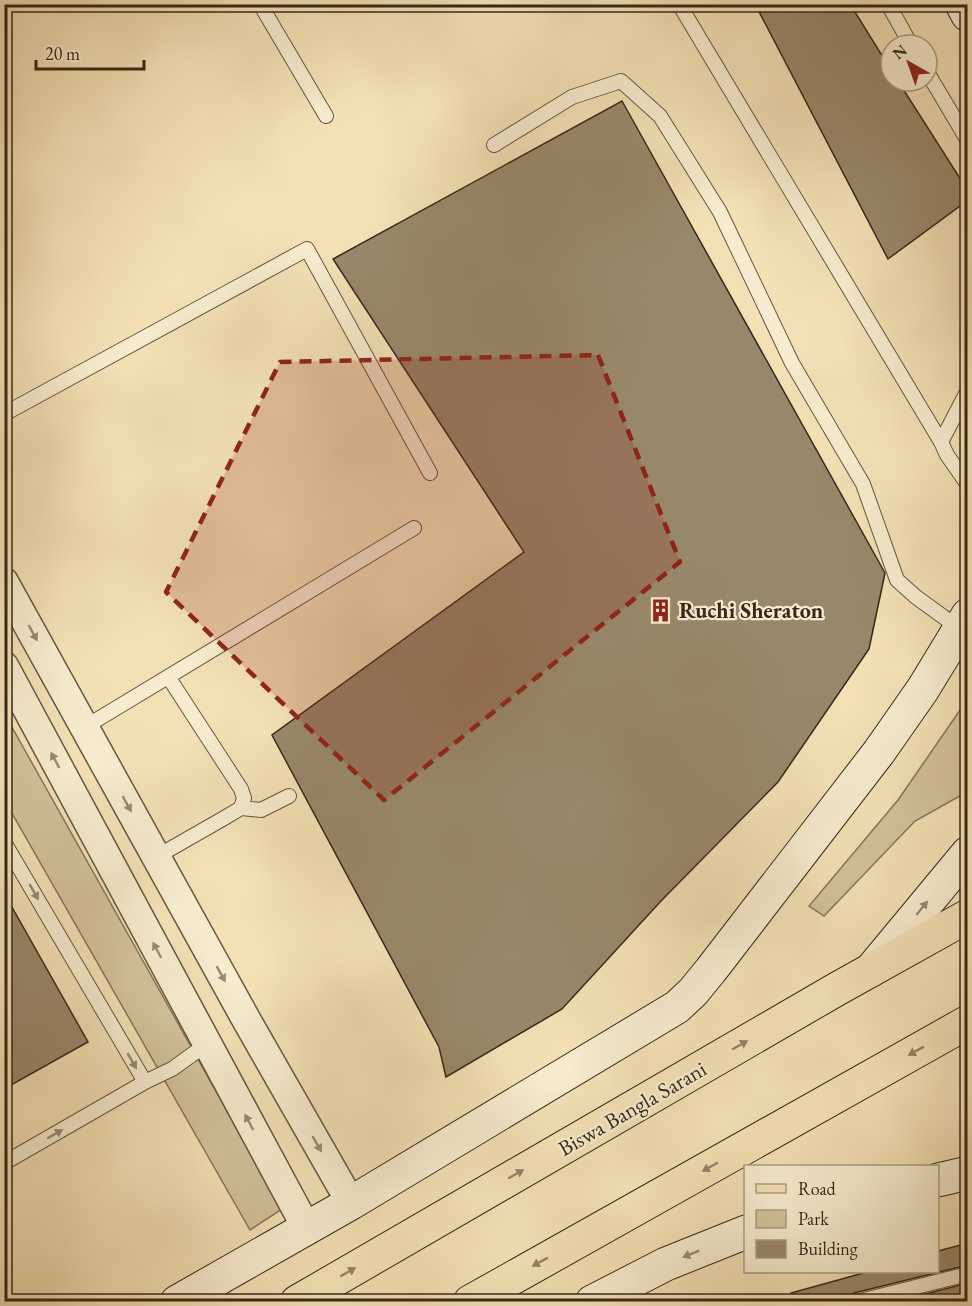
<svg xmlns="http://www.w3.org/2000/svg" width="972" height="1306" font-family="'EB Garamond',serif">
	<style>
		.green { fill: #d3c29b; stroke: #84755b; stroke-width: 1.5 }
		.building { fill: #98886b; stroke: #35281b; stroke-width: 1.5 }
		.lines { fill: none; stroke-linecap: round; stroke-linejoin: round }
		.lane-casing { stroke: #645642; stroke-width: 16 }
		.street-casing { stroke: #645642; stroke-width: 31 }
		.secondary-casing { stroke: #35281b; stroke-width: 35 }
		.primary-casing { stroke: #35281b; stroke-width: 35 }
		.lane { stroke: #f7eccf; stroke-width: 14 }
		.street { stroke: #f7eccf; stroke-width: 28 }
		.secondary { stroke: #f7eccf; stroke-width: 33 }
		.primary { stroke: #f3e1b5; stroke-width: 33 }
		.oneway { fill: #968a75 }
		.oneway2 { fill: #948468 }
		.marked { fill: #8f2418; fill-opacity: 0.2; stroke: #8f2418; stroke-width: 4.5; stroke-dasharray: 12 8; stroke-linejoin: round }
		.labels { text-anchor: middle; stroke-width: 4.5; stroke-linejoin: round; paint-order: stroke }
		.poi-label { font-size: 22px; font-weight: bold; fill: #35281b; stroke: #f7eccf; text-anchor: start }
		.street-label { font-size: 22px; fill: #35281b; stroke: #f7eccf }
	</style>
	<rect width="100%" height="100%" fill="#f3e1b5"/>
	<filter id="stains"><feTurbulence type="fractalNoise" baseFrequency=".00333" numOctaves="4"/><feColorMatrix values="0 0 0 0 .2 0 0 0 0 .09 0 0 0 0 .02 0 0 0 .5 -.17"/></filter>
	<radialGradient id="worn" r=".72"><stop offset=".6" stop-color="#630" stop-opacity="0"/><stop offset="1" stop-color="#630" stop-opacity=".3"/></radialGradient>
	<path class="green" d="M967,700V792L915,821L824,916L809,906L898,800Z
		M4,713L282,1209L250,1230L5,801Z"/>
	<path class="building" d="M755,4H850L891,70V81H898L968,191V200L888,259Z
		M622,101L885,573L869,649L778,782L661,901L562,1009L446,1077L439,1047L272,735L524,552L333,259Z
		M4,893L88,1042L4,1089Z
		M968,1243V1265L854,1293L849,1296L847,1302H793L791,1293L867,1272H938V1251Z
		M968,1283V1302H895Z"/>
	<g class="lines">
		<defs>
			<path id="lane" d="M260,4L326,116
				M679,4L941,442L947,455L968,485
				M888,4L911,45
				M927,72L968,141
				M494,145L572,97L621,81L660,116L720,212L792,363L863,484L897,580L916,597L960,629
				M4,414L307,249L430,473
				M941,442L968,390
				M85,727L414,528
				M241,808L261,810L289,796
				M4,842L145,1082
				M156,857L226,817L241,808L244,798L241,789L169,678
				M4,1163L145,1082L172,1069L207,1044
				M856,1302L968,1274"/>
			<path id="street" d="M4,582L247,1021L351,1203
				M4,666L307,1229"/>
			<path id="secondary" d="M962,4L968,15
				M871,970L968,853
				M938,1180L968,1173
				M177,1302L351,1203L677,1007L693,992L711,970L879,752L923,689L968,615
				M592,1302L666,1264L746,1232"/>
			<path id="primary" d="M297,1302L837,989L968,916
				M470,1302L968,1022"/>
		</defs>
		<use href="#lane" class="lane-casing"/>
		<use href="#street" class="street-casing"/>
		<use href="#secondary" class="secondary-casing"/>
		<use href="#primary" class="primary-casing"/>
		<use href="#lane" class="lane"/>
		<use href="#street" class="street"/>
		<use href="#secondary" class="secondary"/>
		<use href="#primary" class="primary"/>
	</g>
	<defs><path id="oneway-solid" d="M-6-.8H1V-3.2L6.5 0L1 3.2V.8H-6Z" transform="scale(1.5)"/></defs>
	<g class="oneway">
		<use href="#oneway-solid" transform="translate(33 633) rotate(61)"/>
		<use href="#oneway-solid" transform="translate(55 760) rotate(-118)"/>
		<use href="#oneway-solid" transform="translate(127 804) rotate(61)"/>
		<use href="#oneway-solid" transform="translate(34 892) rotate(60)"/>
		<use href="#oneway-solid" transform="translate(922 908) rotate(-51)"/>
		<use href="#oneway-solid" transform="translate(157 950) rotate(-118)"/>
		<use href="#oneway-solid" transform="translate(221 974) rotate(61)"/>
		<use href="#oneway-solid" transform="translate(132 1061) rotate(60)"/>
		<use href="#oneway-solid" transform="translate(249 1122) rotate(-118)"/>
		<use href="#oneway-solid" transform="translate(55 1134) rotate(-30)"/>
		<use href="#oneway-solid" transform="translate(317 1144) rotate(60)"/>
		<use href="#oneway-solid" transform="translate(691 1254) rotate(158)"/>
	</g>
	<g class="oneway2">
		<use href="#oneway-solid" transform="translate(740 1045) rotate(-30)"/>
		<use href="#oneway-solid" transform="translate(916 1051) rotate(151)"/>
		<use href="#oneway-solid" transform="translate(710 1167) rotate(151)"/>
		<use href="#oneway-solid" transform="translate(516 1174) rotate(-30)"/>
		<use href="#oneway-solid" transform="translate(540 1262) rotate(151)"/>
		<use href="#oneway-solid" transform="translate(348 1272) rotate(-30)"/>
	</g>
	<path class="marked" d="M598,355L680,562L384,800L166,592L280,362Z"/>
	<defs>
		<symbol id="building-bare" viewBox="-9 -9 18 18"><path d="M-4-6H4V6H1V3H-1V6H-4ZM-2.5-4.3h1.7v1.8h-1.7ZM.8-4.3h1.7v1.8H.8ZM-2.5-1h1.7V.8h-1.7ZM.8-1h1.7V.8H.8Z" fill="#8f2418" stroke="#f7eccf" stroke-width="2.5" paint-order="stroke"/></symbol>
	</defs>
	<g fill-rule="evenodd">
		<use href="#building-bare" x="644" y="594" width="33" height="33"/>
	</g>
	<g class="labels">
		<g class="poi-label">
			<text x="679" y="618">Ruchi Sheraton</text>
		</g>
		<g class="street-label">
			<text transform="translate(632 1108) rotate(-30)" y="8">Biswa Bangla Sarani</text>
		</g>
	</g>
	<rect width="972" height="1306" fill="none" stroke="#f3e1b5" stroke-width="24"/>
	<rect x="6" y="6" width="960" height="1294" fill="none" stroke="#35281b" stroke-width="3"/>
	<rect x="12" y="12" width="948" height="1282" fill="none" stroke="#35281b" stroke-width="1.5"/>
	<rect x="744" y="1165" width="195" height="108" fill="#f7eccf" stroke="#a99e87" stroke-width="1.5"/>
	<rect x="756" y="1184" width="30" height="9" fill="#f3e1b5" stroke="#a99e87" stroke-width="1.5"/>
	<text x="798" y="1195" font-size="18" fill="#35281b">Road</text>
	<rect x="756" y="1210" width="30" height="18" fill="#d3c29b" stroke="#a99e87" stroke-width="1.5"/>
	<text x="798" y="1225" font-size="18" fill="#35281b">Park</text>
	<rect x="756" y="1240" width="30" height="18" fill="#98886b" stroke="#a99e87" stroke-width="1.5"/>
	<text x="798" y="1255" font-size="18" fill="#35281b">Building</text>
	<g transform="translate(909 63) rotate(320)"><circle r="28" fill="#f7eccf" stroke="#a99e87" stroke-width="1.5"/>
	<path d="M0-4.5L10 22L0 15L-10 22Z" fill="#8f2418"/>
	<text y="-9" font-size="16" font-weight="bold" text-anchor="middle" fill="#35281b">N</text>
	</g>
	<path d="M36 60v9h108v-9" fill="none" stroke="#35281b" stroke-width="3"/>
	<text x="45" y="60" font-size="18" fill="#35281b" stroke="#f7eccf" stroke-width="4.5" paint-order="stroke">20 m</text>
	<rect width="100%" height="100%" filter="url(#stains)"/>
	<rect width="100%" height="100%" fill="url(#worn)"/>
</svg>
